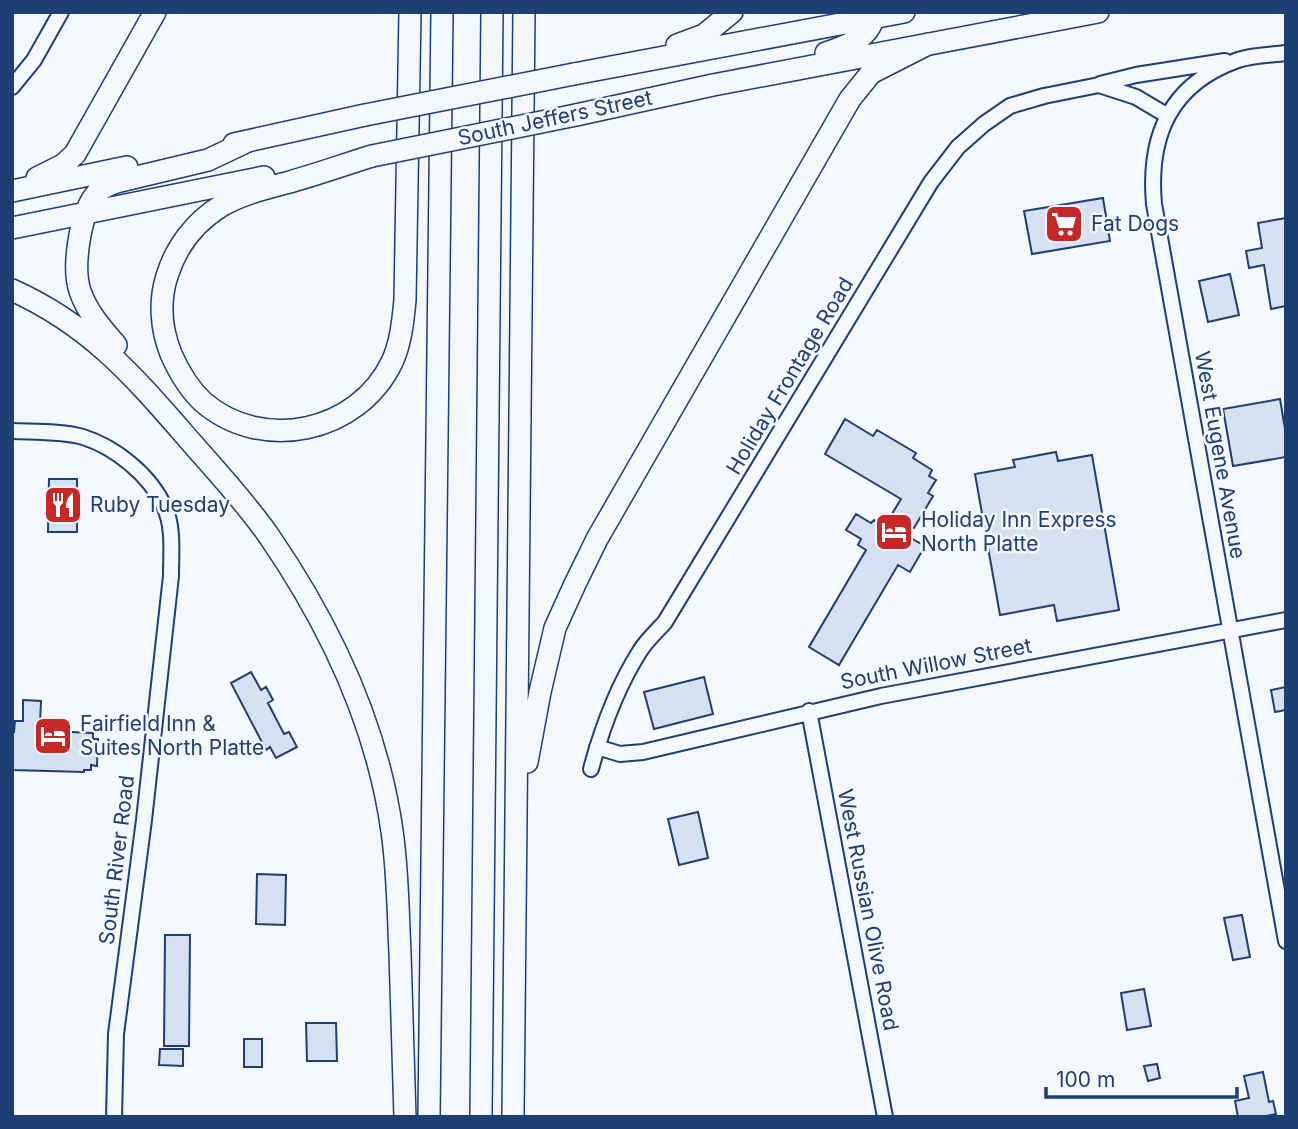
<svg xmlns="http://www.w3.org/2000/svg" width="1298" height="1129" font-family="Inter,sans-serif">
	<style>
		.building { fill: #d5e0f0; stroke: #1d3f73; stroke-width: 2 }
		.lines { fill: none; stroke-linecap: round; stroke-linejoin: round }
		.minor-casing { stroke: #1d3f73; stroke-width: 18 }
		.highway-casing { stroke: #1d3f73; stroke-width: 24 }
		.minor { stroke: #f4f7fb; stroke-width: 14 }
		.highway { stroke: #f4f7fb; stroke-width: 21 }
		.highway-bridge-casing { stroke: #1d3f73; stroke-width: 24; stroke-linecap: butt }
		.highway-bridge { stroke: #f4f7fb; stroke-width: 21 }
		.labels { text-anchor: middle; stroke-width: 5; stroke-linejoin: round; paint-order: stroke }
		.street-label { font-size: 21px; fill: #1d3f73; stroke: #f4f7fb }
		.poi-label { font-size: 21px; fill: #1d3f73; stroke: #f4f7fb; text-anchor: start }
	</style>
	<rect width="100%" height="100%" fill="#f4f7fb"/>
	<path class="building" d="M1103,198L1110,241L1032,254L1024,211Z
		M1286,218V306L1271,309L1264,265L1249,268L1246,251L1262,248L1258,223Z
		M1230,274L1239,315L1208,322L1199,281Z
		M1280,399L1286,435V457L1233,466L1223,409Z
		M845,419L873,436L877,430L916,453L913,458L932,470L929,476L936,480L928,493L933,496L914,528L907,524L902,533L925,546L910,572L898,565L839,665L809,647L866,550L858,545L861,539L846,530L856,514L871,523L874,520L884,527L901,499L825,454Z
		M1056,452L1058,461L1092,455L1119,610L1057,621L1054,605L1000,615L975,474L1015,467L1013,460Z
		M49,479H77V532H48Z
		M251,672L261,690L266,687L273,700L268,703L284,734L289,732L297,747L276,758L270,747L266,750L231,683Z
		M704,677L713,714L654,729L644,692Z
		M1286,687V710L1275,712L1271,690Z
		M23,700L41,701L40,723L48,724V731L93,733V739H98L97,766L91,765V770H84V772L12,770V732H14L15,721H23Z
		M698,812L708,858L679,865L668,819Z
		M257,874L286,875L285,925L256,924Z
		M1242,915L1250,957L1233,960L1224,918Z
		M165,935H190L189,1046H164Z
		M1144,989L1151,1026L1127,1030L1121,993Z
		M306,1023H336L337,1061H307Z
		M244,1039H262V1067H244Z
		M160,1049H183V1066L159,1065Z
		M1157,1064L1160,1078L1148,1081L1144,1066Z
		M1263,1072L1269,1102L1273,1101L1276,1114L1262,1117H1238L1235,1101L1249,1098L1244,1076Z"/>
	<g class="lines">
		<defs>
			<path id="minor" d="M1286,53C1271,55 1252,55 1238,60C1170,84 1148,136 1154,204L1286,941
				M1100,84L1136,75L1225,61
				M12,87L34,60L61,12
				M12,431C33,432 63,431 83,437C115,447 150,475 164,506C174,526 171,554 171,576L144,820L116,1034L114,1117
				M809,711L885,1117
				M597,747L620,754L643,752L881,696L1286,620
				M591,769C602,728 617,687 640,651C646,641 657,631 665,622L931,182L958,147L984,124L1010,106L1044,96L1099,85L1136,97L1168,116"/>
			<path id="highway" d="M677,45L704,35L732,12
				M826,53C847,46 872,38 874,12
				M574,74L904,12
				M576,115L713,85L1098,12
				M234,144L365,115
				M372,156C343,165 315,175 286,183C263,189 242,194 221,206C195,222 176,247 167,276C159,301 161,329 171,354C179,372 188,388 203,402C262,453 358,433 392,362C401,343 403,320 405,300L410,12
				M37,178L63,165L75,154L155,12
				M12,191L127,167
				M12,228L264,177
				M12,290C92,326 135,378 191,442C218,473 246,503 269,536C330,625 377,724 392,831C398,872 398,912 400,953C402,1007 403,1062 405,1117
				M116,345C102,329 87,312 80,291C72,267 80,212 97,193C102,187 109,185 116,182L208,160L246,142
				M527,762L540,692L555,628L575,584L597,539L850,99L871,73L928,44
				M429,1117L442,12
				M481,1117L492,12
				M513,1117L524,12"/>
		</defs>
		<use href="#minor" class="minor-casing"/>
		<use href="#highway" class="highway-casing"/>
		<use href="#minor" class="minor"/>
		<use href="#highway" class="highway"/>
		<defs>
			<path id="highway-bridge" d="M365,115L574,74
				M372,156L576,115"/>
		</defs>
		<use href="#highway-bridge" class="highway-bridge-casing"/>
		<use href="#highway-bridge" class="highway-bridge"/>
	</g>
	<defs>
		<symbol id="supermarket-square" viewBox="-11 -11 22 22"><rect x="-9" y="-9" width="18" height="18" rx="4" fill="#c62828" stroke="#f4f7fb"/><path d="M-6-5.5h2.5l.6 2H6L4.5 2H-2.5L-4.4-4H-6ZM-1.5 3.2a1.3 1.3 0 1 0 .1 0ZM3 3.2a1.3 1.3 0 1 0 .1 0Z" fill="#fff"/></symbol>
		<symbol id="restaurant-square" viewBox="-11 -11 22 22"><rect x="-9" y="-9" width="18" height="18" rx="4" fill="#c62828" stroke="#f4f7fb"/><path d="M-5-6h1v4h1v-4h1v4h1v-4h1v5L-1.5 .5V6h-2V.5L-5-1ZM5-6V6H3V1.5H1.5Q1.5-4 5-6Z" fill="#fff"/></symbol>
		<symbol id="hotel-square" viewBox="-11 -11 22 22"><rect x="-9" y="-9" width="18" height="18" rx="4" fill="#c62828" stroke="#f4f7fb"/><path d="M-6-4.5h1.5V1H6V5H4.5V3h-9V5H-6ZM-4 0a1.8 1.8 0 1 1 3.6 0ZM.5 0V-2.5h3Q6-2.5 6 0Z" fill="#fff"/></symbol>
	</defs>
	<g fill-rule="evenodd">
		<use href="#supermarket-square" x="1042" y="202" width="44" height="44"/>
		<use href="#restaurant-square" x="41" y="483" width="44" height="44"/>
		<use href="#hotel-square" x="872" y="510" width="44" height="44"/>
		<use href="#hotel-square" x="31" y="714" width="44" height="44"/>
	</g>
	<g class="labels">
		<g class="street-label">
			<text transform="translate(555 118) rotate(-12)" y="7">South Jeffers Street</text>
			<text transform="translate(790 376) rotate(-59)" y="7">Holiday Frontage Road</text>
			<text transform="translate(1220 455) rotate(80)" y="7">West Eugene Avenue</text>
			<text transform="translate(936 664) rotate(-11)" y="7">South Willow Street</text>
			<text transform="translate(117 860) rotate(-83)" y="7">South River Road</text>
			<text transform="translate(868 910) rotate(79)" y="7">West Russian Olive Road</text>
		</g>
		<g class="poi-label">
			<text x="1091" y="231">Fat Dogs</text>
			<text x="90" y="512">Ruby Tuesday</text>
			<text x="921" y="527">Holiday Inn Express<tspan x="921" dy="24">North Platte</tspan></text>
			<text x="80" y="731">Fairfield Inn &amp;<tspan x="80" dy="24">Suites North Platte</tspan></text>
		</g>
	</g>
	<rect width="1298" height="1129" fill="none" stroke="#1d3f73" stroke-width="28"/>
	<path d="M1046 1087v10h191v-10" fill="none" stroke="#1d3f73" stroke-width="3.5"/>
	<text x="1056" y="1087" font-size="21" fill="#1d3f73" stroke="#f4f7fb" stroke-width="5" paint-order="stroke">100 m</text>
</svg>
